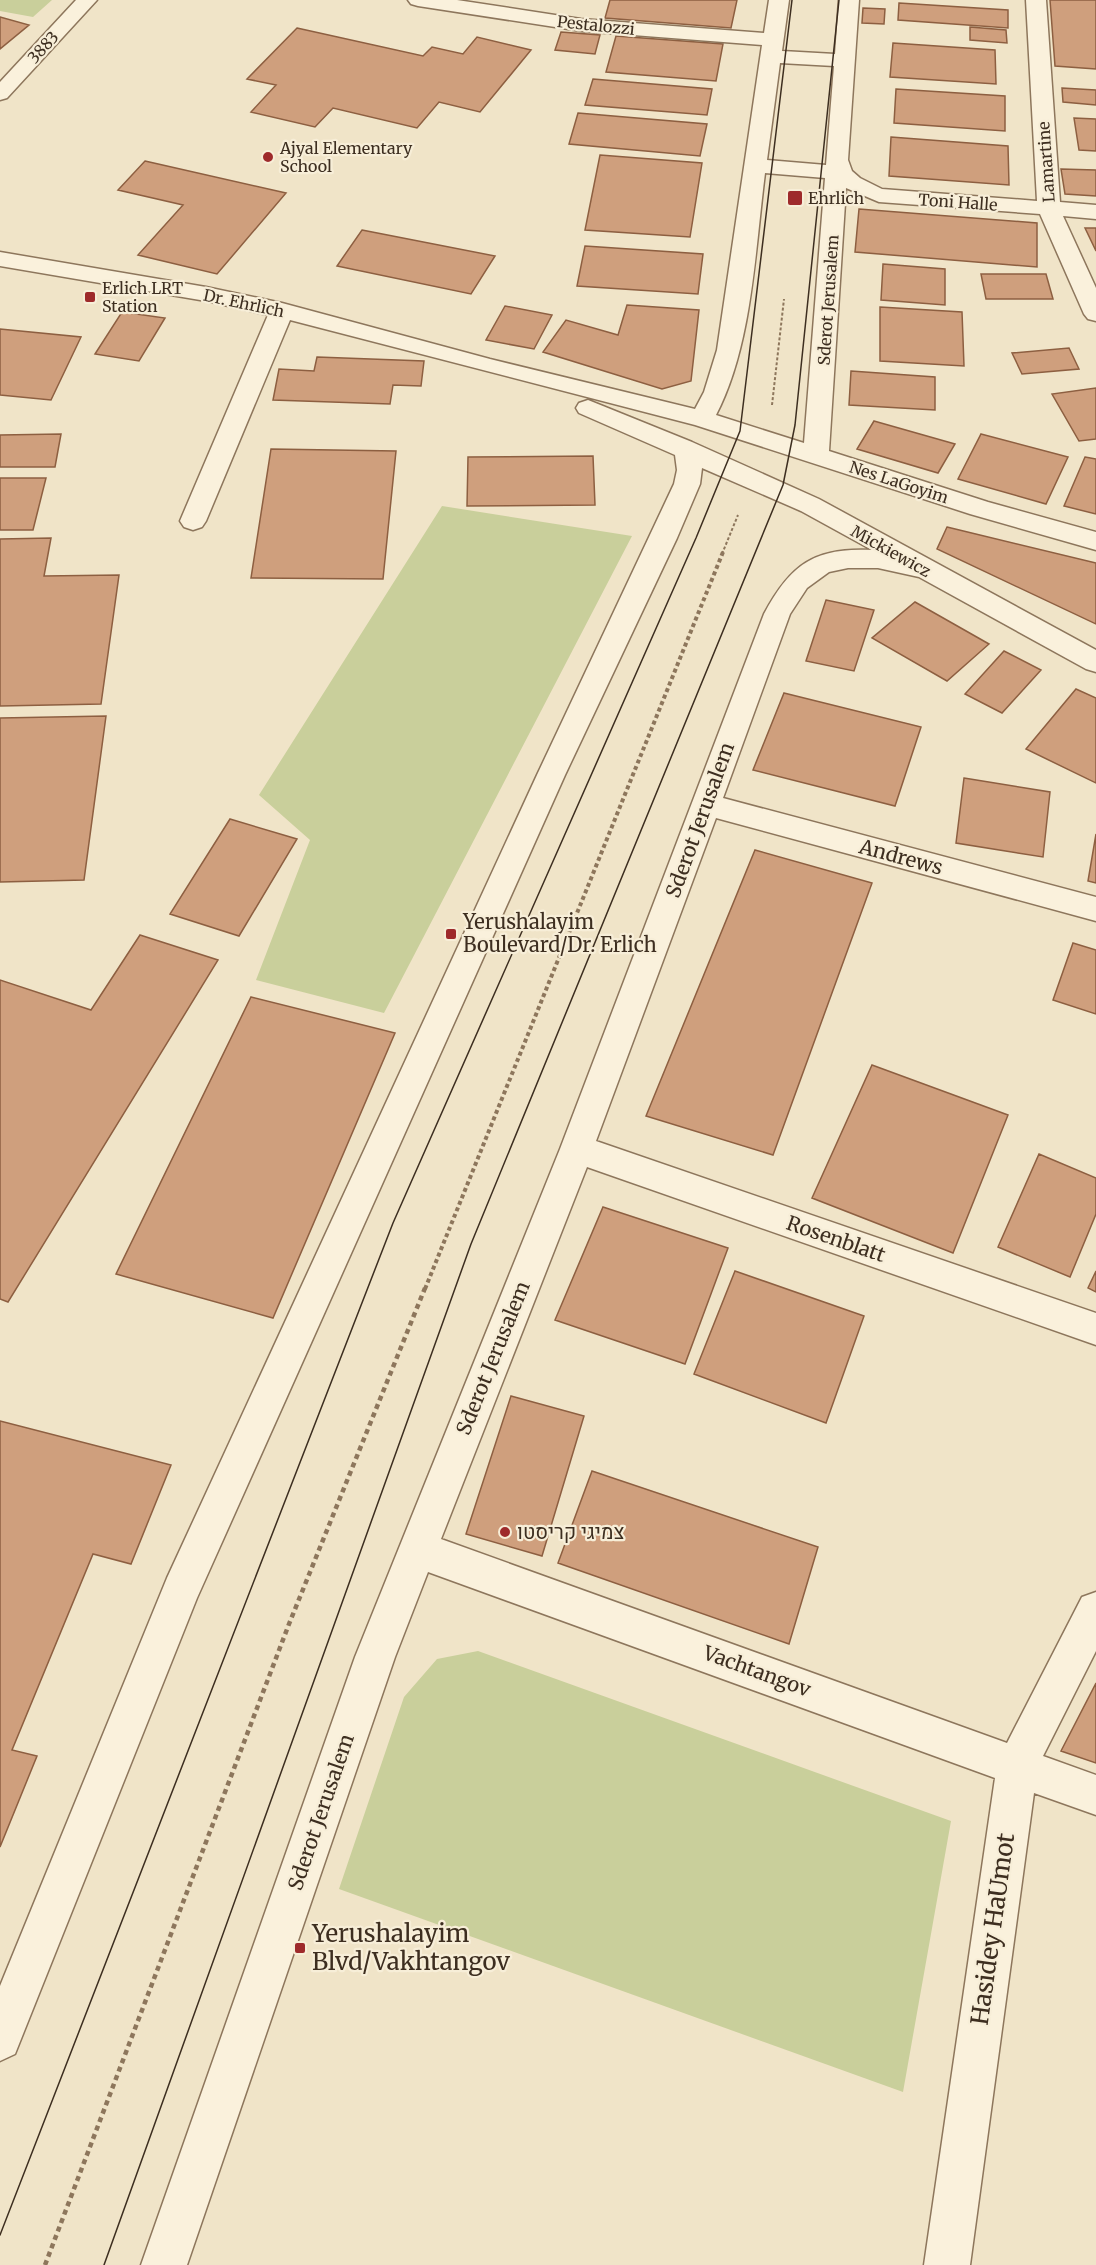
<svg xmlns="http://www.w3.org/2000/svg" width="1096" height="2265" font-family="Merriweather,Heebo,serif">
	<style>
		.green { fill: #c9cf9b }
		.building { fill: #cf9f7d; stroke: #8d5f41; stroke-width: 1.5 }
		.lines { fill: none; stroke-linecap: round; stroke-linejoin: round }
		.minor-casing { stroke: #8d765c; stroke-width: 3 }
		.path-far2 { stroke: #8d765c; stroke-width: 2; stroke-dasharray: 3 2; stroke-linecap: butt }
		.path-far1 { stroke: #8d765c; stroke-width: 4; stroke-dasharray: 4 3; stroke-linecap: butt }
		.path { stroke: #8d765c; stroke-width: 4.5; stroke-dasharray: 5 4; stroke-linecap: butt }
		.minor { fill: #faf1dc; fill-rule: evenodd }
		.tram { stroke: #3d2e20; stroke-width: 1.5 }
		.poi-dot { fill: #9e2a2b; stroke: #f7eed8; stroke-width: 2 }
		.labels { text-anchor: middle; stroke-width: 4.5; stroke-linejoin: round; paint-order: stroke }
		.far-street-label { font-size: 16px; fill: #3d2e20; stroke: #f7eed8 }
		.far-poi-label { font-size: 16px; fill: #3d2e20; stroke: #f7eed8; text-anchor: start }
		.street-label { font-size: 20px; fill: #3d2e20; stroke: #f7eed8 }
		.poi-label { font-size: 20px; fill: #3d2e20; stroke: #f7eed8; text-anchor: start }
		.near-street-label { font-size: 24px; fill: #3d2e20; stroke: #f7eed8 }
		.near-poi-label { font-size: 24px; fill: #3d2e20; stroke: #f7eed8; text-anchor: start }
	</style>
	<rect width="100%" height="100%" fill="#f0e4c8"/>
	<path class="green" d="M0,0H52L33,17L0,11Z
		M442,506L632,536L384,1013L256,980L310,840L259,795Z
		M478,1651L951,1821L903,2092L339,1889L404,1697L437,1659Z"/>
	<path class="building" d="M610,0H737L731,28L605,18Z
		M1050,0H1096V69L1055,66Z
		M899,3L1008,10V28L898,20Z
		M863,8L885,9L884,24L862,23Z
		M0,17L29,25L0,49Z
		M970,27L1006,30L1007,43L970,40Z
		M297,28L423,56L432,47L463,54L477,37L531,50L480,112L439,102L417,128L333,108L315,127L251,112L276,85L247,79Z
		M561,32L600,35L595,54L555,50Z
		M616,36L723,44L716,81L606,72Z
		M893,43L995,50L996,84L890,77Z
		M593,79L712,89L707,115L585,105Z
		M1062,88L1096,90V105L1063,102Z
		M896,89L1005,96V131L894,123Z
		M578,113L707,124L700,156L569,144Z
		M1074,118L1096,119V151L1079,150Z
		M891,137L1008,146L1009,185L889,176Z
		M600,155L702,163L690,237L585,230Z
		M145,161L286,193L217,274L138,255L183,205L118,190Z
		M1061,169L1096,170V196L1065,194Z
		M859,209L1037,223V267L855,252Z
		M1085,228H1096V251Z
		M362,230L495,256L471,294L337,266Z
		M585,246L703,254L698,294L577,286Z
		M883,264L945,269V305L881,300Z
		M981,274H1046L1053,299H986Z
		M627,305L699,310L691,381L662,389L543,352L566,320L618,335Z
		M505,306L552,315L534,349L486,340Z
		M880,307L962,312L964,366L880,361Z
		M122,312L165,318L139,361L95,354Z
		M0,329L81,337L51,400L0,395Z
		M1069,348L1079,369L1022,374L1012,353Z
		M317,357L424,361L421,386L393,385L390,404L273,400L279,369L314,371Z
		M851,371L935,377V410L849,405Z
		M1096,388V439L1079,441L1052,394Z
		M874,421L955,444L938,473L857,449Z
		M61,434L55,467H0V435Z
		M981,434L1068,457L1046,504L958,479Z
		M271,449L396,451L383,579L251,578Z
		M593,456L595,505L467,506L468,457Z
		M1085,457L1096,459V514L1064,506Z
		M0,478H46L33,530H0Z
		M947,527L1096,563V624L937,549Z
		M51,538L44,576L119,575L101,704L0,706V539Z
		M826,600L874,610L854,671L806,661Z
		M915,602L989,644L947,681L872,638Z
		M1004,651L1041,670L1002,713L965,694Z
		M1076,689L1096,698V783L1026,749Z
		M784,693L921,727L895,806L753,770Z
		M106,716L84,880L0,882V718Z
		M964,778L1050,792L1043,857L956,843Z
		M230,819L297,839L239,936L170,914Z
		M1096,834V883L1088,881Z
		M755,850L872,883L773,1155L646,1116Z
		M140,935L218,960L8,1302L0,1299V980L91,1010Z
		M1073,943L1096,950V1014L1053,1000Z
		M251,997L395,1033L273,1318L116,1274Z
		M872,1065L1008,1115L953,1253L812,1198Z
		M1039,1154L1096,1178V1214L1070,1277L998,1247Z
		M603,1207L728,1248L685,1364L555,1320Z
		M735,1271L864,1316L826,1423L694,1374Z
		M1096,1271V1292L1088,1288Z
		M511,1396L584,1416L542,1556L466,1534Z
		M0,1421L171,1465L131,1564L93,1554L12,1750L37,1756L0,1847Z
		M592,1471L818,1547L789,1644L558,1563Z
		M1096,1683V1763L1061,1751Z"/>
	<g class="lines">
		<defs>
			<path id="minor" d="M76,0H97L7,98L0,100V82Z
				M408,0H457L581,19L764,33L769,0H789L782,51L835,54L839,0H859L848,160L852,171L860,178L882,189L1037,201L1026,0H1046L1060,202L1096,205V219L1063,216L1096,288V321L1088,319L1084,314L1040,214L879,202L846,188L829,451L988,502L1096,532V550L970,514L695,425L290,320L206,521L202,527L193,530L184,527L180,521L268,315L206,301L0,266V252L206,287L282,303L490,359L695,409L704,392L717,350L762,45L581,31L418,6L411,4ZM780,63L834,66L826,165L767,160ZM765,173L825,178L804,443L716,415C752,346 755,251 765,173Z
				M588,400L692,442L819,499L1096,650V672L1086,669L919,577L878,568H848L829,572L807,588L790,614L723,798L1096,897V921L716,818L596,1141L1096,1313V1345L587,1167L441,1539L1007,1743L1082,1597L1096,1592V1651L1043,1756L1096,1775V1815L1034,1793L970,2265H924L995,1778L428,1572L395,1657L187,2265H141L355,1657L560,1149L764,614C790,565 814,547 872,550L801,511L702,468L700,484L677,538L565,775L197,1598L15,2054L0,2061V1986L167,1578L537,775L674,484L677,470L675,455L579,413L576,408L579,403Z"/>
		</defs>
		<use href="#minor" class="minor-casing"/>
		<path class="path-far2" d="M772,405L784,299
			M722,554L738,515"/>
		<path class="path-far1" d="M425,1289L723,552"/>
		<path class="path" d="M45,2265L289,1624L425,1288"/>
		<use href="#minor" class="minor"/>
		<path class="tram" d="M0,2235L393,1223L696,538L740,431L792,0
			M104,2265L471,1244L783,485L795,425L839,0"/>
	</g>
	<g class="poi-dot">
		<circle cx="268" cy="157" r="6"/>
		<rect x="787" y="190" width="16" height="16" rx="3"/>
		<rect x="84" y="291" width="12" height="12" rx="3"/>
		<rect x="445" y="928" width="12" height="12" rx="3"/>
		<circle cx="505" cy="1532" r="6"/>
		<rect x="294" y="1942" width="12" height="12" rx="3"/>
	</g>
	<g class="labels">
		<g class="far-street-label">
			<text transform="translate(596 25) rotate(6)" y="6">Pestalozzi</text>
			<text transform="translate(43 47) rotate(-47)" y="6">3883</text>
			<text transform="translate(1046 162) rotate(-94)" y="6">Lamartine</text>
			<text transform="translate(958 202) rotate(4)" y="6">Toni Halle</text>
			<text transform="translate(828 300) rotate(-86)" y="6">Sderot Jerusalem</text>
			<text transform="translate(244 303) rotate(12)" y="6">Dr. Ehrlich</text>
			<text transform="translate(899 482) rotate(18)" y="6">Nes LaGoyim</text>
			<text transform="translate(891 551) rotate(29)" y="6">Mickiewicz</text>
		</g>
		<g class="far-poi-label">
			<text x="280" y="154">Ajyal Elementary<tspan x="280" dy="18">School</tspan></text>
			<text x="808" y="204">Ehrlich</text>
			<text x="102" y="294">Erlich LRT<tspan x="102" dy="18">Station</tspan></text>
		</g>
		<g class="street-label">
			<text transform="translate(700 820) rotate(-70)" y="7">Sderot Jerusalem</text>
			<text transform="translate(901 857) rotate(15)" y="7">Andrews</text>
			<text transform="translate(836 1239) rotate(19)" y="7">Rosenblatt</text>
			<text transform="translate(493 1358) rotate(-68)" y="7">Sderot Jerusalem</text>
			<text transform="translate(757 1671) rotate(20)" y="7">Vachtangov</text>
			<text transform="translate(321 1812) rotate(-71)" y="7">Sderot Jerusalem</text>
		</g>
		<g class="poi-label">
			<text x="463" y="929">Yerushalayim<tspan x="463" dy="23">Boulevard/Dr. Erlich</tspan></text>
			<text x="517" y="1539">צמיגי קריסטו</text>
		</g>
		<g class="near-street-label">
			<text transform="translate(993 1929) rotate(-82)" y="8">Hasidey HaUmot</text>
		</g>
		<g class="near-poi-label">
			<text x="312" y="1942">Yerushalayim<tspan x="312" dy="28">Blvd/Vakhtangov</tspan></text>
		</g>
	</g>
</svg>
